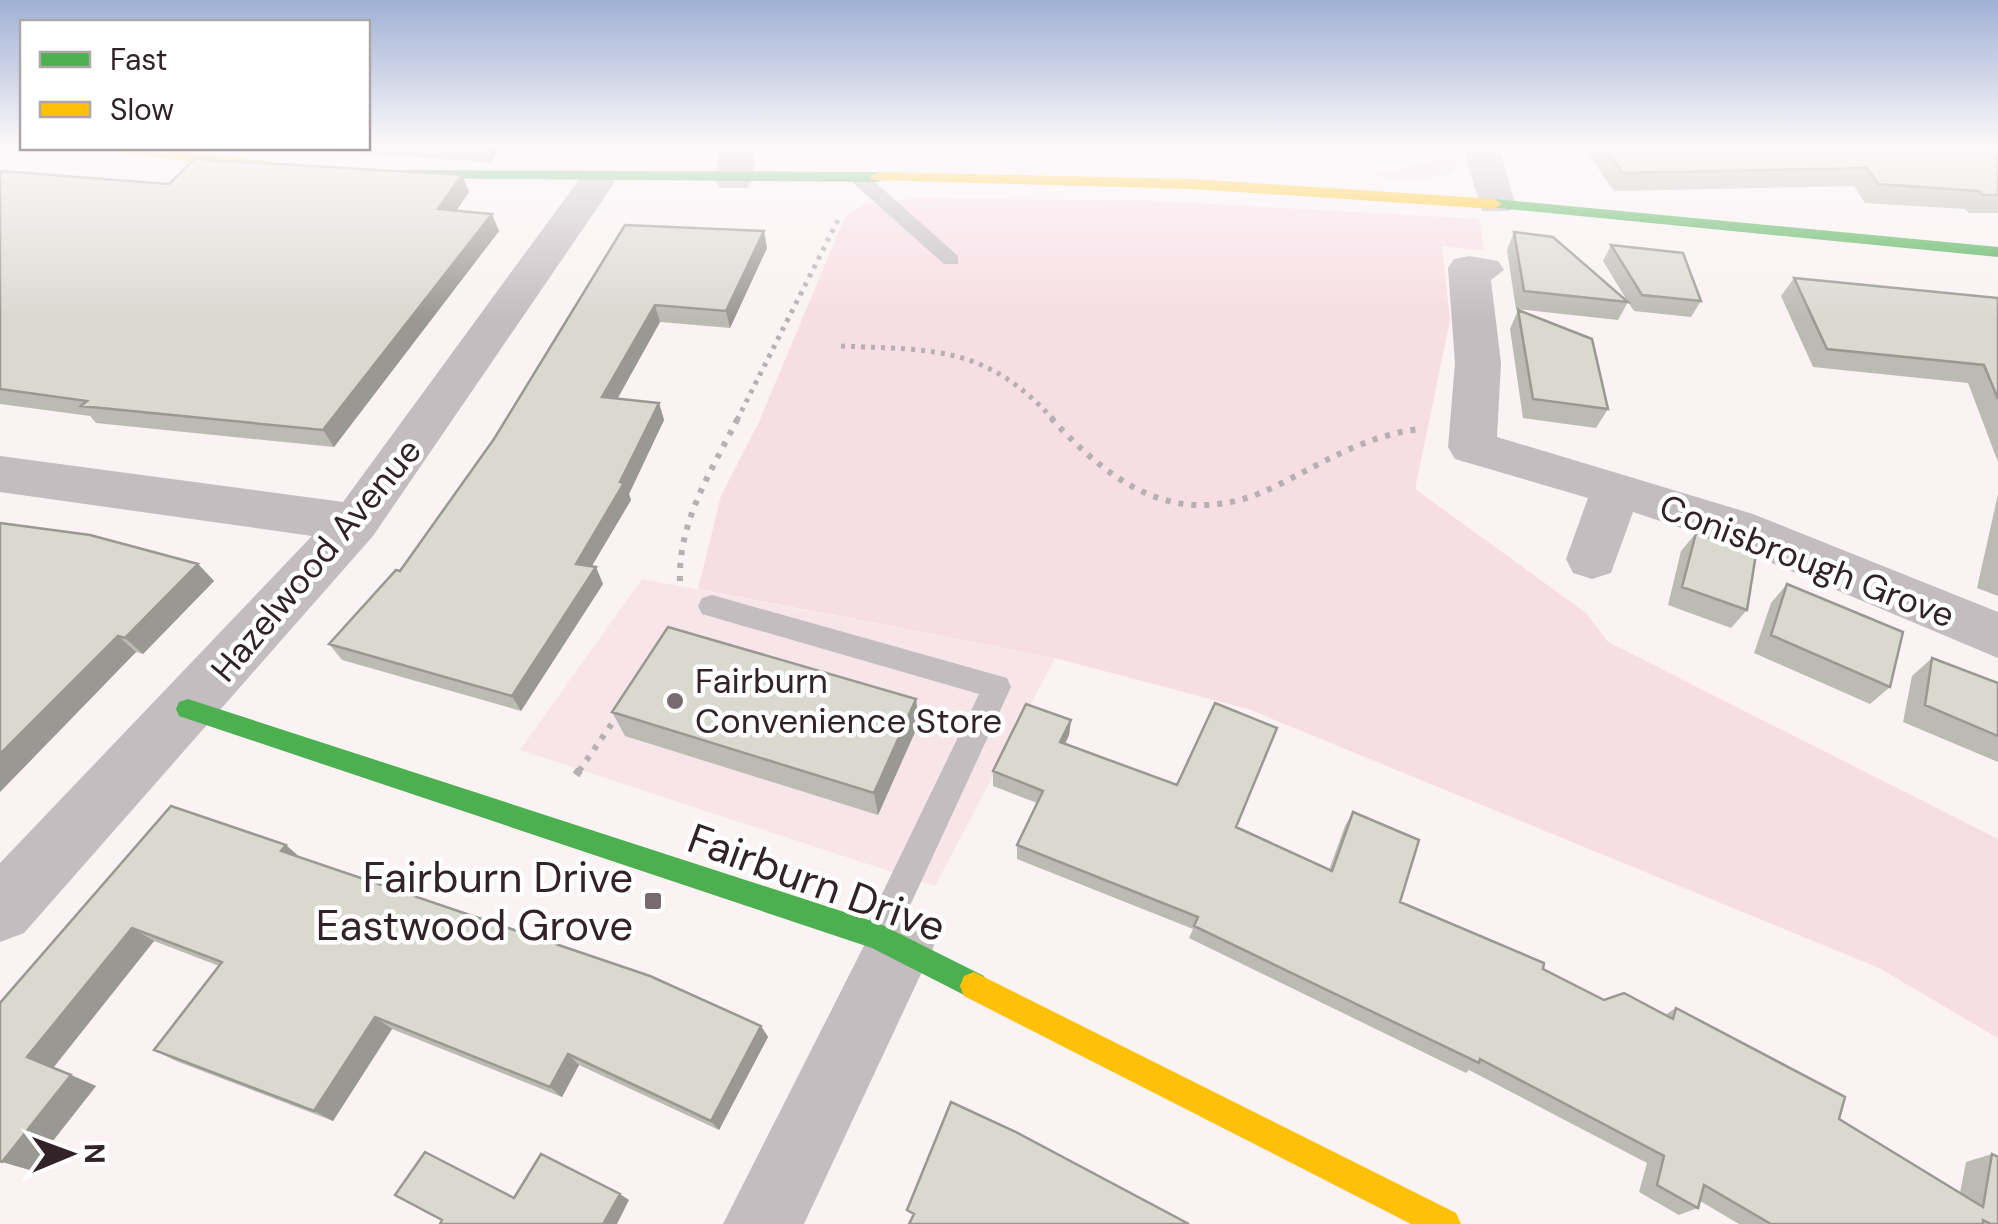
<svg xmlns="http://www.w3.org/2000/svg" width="1998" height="1224" font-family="'DM Sans',sans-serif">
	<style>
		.built { fill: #f8e5ea }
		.green { fill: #f7dde4 }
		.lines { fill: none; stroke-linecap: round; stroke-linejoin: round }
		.path-far2 { stroke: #b5b0b1; stroke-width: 5; stroke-dasharray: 4 6; stroke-linecap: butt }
		.path-far1 { stroke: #b5b0b1; stroke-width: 6; stroke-dasharray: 5 8; stroke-linecap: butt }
		.path { stroke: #b5b0b1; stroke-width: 8; stroke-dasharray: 6 10; stroke-linecap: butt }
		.lane { fill: #c4bdbf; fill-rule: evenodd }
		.street { fill: #c4bdbf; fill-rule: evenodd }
		.fast { fill: #4caf50; fill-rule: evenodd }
		.slow { fill: #ffc107; fill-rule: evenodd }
		.wall { fill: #bbbbb3 }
		.shaded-wall { fill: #999892 }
		.building { fill: #dad9d0; stroke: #999892; stroke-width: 2.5 }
		.poi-dot { fill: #776b6f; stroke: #fff; stroke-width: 4 }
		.labels { text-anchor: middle; stroke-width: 9; stroke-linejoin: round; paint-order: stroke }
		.street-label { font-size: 35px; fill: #312328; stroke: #fff }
		.poi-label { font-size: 35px; fill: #312328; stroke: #fff; text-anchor: start }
		.near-poi-label { font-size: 42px; fill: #312328; stroke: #fff; text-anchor: end }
		.near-street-label { font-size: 42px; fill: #312328; stroke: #fff }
	</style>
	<rect width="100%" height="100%" fill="#faf2f3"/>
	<path class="built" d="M642,579L1055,658L935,886L520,750Z"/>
	<path class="green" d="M946,148H1103L1129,162L945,156Z
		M1457,155L1453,171C1427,185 1396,178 1368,176Z
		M919,198L1160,201L1479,219L1484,251L1442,246L1450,320L1415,489L1586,613L1608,642L1998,839V1038L1879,968L1248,709L1055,658L698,589L721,496L759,422L845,217L864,204Z"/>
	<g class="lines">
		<path class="path-far2" d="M841,346C936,350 986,346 1054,420
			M737,420L838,220"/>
		<path class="path-far1" d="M1051,418C1116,489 1183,533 1278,485C1326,461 1365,436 1419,429
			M680,581C678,521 712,470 738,418
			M579,771L620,712"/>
		<path class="path" d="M576,775L581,768"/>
		<path class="lane" d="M853,175H867L958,256V264H944L853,183Z
			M712,595L1007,678L1011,687L890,949L878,954L866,949L861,937L979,694L702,614L698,606L702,598Z"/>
		<path class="street" d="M719,148H755L753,180L747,188H721L715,180Z
			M1463,148H1499L1515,203L1510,211H1482Z
			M596,171L609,174L615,182L373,536L24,933L0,942V863L312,536L0,492V456L343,502L583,174Z
			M1469,256L1498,261L1504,270L1491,280L1501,363L1497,437L1753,514L1998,612V658L1717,540L1633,512L1611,573L1592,579L1573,573L1566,559L1588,498L1455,459L1448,447L1455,363L1448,268L1454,259Z
			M900,913L924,922L934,946L804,1224H723L876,922Z"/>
		<path class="fast" d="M389,170L878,172L886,177L878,182L384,178V172Z
			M1494,199L1998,247V257L1488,207V201Z
			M188,699L878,923L984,976L988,986L984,996L974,1000L872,948L179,716L176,709L179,702Z"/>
		<path class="slow" d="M104,148H151L283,163L291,168L283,173L111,152Z
			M878,172L1193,179L1494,199L1502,204L1494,209L1193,189L873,180L870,177Z
			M974,972L1456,1213L1461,1224H1411L964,996L960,986L964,976Z"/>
	</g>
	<path class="wall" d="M273,148H500L490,162Z
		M1584,148H1998V213H1969L1965,209L1865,203L1854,186L1614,191Z
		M0,171L169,184L462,175L469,192L456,211L499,231L334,447L96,423L90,416L0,404Z
		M625,225L767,248L730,328L660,322L617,399L659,403L664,420L629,494L631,500L591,567L603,584L521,711L342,660L329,644L400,571L494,439Z
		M1514,232L1628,302L1603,261L1611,245L1701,301L1691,317L1634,311L1628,302L1618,320L1516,309L1507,250Z
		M1794,278L1998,298V462L1968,383L1813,367L1781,296Z
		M1518,310L1608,409L1596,428L1523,418L1510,329Z
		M1998,494V596L1977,588Z
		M0,523L198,564L214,581L143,654L136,652L0,792Z
		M1696,533L1747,610L1731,628L1668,605L1681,551Z
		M1787,584L1890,687L1870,704L1754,653L1771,603Z
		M1932,658L1998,683V762L1903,722L1912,676Z
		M612,712L919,723L878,815L625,736Z
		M1071,720L1069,735L1065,744L1236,828L1329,870L1345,826L1353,812L1400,902L1604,1000L1665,1015L1676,1008L1839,1119L1960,1193L1966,1162L1992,1154L1998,1224H1739L1700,1201L1698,1208L1679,1215L1639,1192L1647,1163L1469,1070L1466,1073L1189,938L1193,929L1017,859V845L1037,803L993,786V771Z
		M171,806L301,858L761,1026L768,1037L719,1130L579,1065L562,1097L392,1029L333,1121L176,1061L154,1050L219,966L154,941L53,1068L96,1086L30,1170L0,1161Z"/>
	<path class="shaded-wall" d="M484,148H500L490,162Z
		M462,175L469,192L446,226L438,209Z
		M492,214L499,231L334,447L323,430Z
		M764,231L767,248L730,328L726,311Z
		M655,305L660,322L609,414L602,397Z
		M659,403L664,420L629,494L631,500L583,581L576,564L620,482Z
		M198,564L214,581L143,654L125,638Z
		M596,567L603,584L521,711L512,696Z
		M118,636L136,652L0,792V754Z
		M916,699L919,723L878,815L874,793Z
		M1071,720L1069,735L1059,757L1060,742Z
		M286,845L303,860L281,851Z
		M132,928L154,941L53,1068L27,1057Z
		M375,1017L392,1029L333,1121L314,1111Z
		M761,1026L768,1037L719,1130L711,1121Z
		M568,1054L579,1065L562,1097L550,1087Z
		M71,1075L96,1086L30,1170L2,1162Z
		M620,1194L629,1200L617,1224H603Z"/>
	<path class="building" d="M1605,148H1998V195H1983L1979,191L1878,184L1867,168L1623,173Z
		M195,159L462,175L438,209L492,214L323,430L81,406L87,401L0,389V171L169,184Z
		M625,225L764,231L726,311L655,305L602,397L659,403L620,482L624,483L576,564L596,567L512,696L329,644L396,570L400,571L494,439Z
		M1514,232L1553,237L1628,302L1524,291Z
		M1611,245L1683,253L1701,301L1642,295Z
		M1794,278L1998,298V399L1984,365L1827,349Z
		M1518,310L1592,339L1608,409L1533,399Z
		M0,523L90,535L198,564L125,638L118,636L0,754Z
		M1696,533L1756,554L1747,610L1682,587Z
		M1787,584L1903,632L1890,687L1771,635Z
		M668,627L916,699L874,793L612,712Z
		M1932,658L1998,683V736L1925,705Z
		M1215,703L1277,728L1236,827L1332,871L1353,812L1419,840L1400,902L1544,963L1543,969L1604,1000L1624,993L1673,1019L1676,1008L1845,1097L1839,1119L1983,1207L1992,1154L1998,1157V1224H1991L1983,1220V1224H1771L1704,1185L1698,1208L1657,1185L1664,1156L1480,1059L1479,1063L1194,926L1198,917L1017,845L1043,791L993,771L1026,704L1071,720L1060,742L1177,785Z
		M171,806L286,845L281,851L650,976L761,1026L711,1121L568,1054L550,1087L375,1017L314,1111L154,1050L222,962L132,928L27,1057L71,1075L2,1162L0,1161V1003Z
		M951,1102L1016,1132L1189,1224H909L914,1214L907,1210Z
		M425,1152L514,1198L541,1154L620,1194L603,1224H440L442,1220L395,1195Z"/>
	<linearGradient id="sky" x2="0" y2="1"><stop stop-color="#a0b1d5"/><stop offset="0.46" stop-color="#fdf9fa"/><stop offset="1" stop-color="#fdf9fa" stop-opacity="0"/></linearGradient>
	<rect width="1998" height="319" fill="url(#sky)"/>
	<g class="poi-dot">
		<circle cx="675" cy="701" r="10"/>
		<rect x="643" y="891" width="20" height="20" rx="5"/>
	</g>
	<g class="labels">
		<g class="street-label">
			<text transform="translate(316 560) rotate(-50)" y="12">Hazelwood Avenue</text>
			<text transform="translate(1807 561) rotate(21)" y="12">Conisbrough Grove</text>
		</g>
		<g class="poi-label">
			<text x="695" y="693">Fairburn<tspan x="695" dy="40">Convenience Store</tspan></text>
		</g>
		<g class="near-poi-label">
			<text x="633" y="892">Fairburn Drive<tspan x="633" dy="48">Eastwood Grove</tspan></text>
		</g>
		<g class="near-street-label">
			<text transform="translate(817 882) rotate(20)" y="15">Fairburn Drive</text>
		</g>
	</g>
	<rect x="20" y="20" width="350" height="130" fill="#ffffff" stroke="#ada7a9" stroke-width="2.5"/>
	<rect x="40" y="52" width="50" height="15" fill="#4caf50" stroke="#ada7a9" stroke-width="2.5"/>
	<text x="110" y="70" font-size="30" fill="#312328">Fast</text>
	<rect x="40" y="102" width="50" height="15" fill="#ffc107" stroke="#ada7a9" stroke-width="2.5"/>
	<text x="110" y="120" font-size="30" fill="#312328">Slow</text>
	<g transform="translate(70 1154) rotate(89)" stroke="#ffffff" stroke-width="8" paint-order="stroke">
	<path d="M0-8L18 38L0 25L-18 38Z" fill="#312328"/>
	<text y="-15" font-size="28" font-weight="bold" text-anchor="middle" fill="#312328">N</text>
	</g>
</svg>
